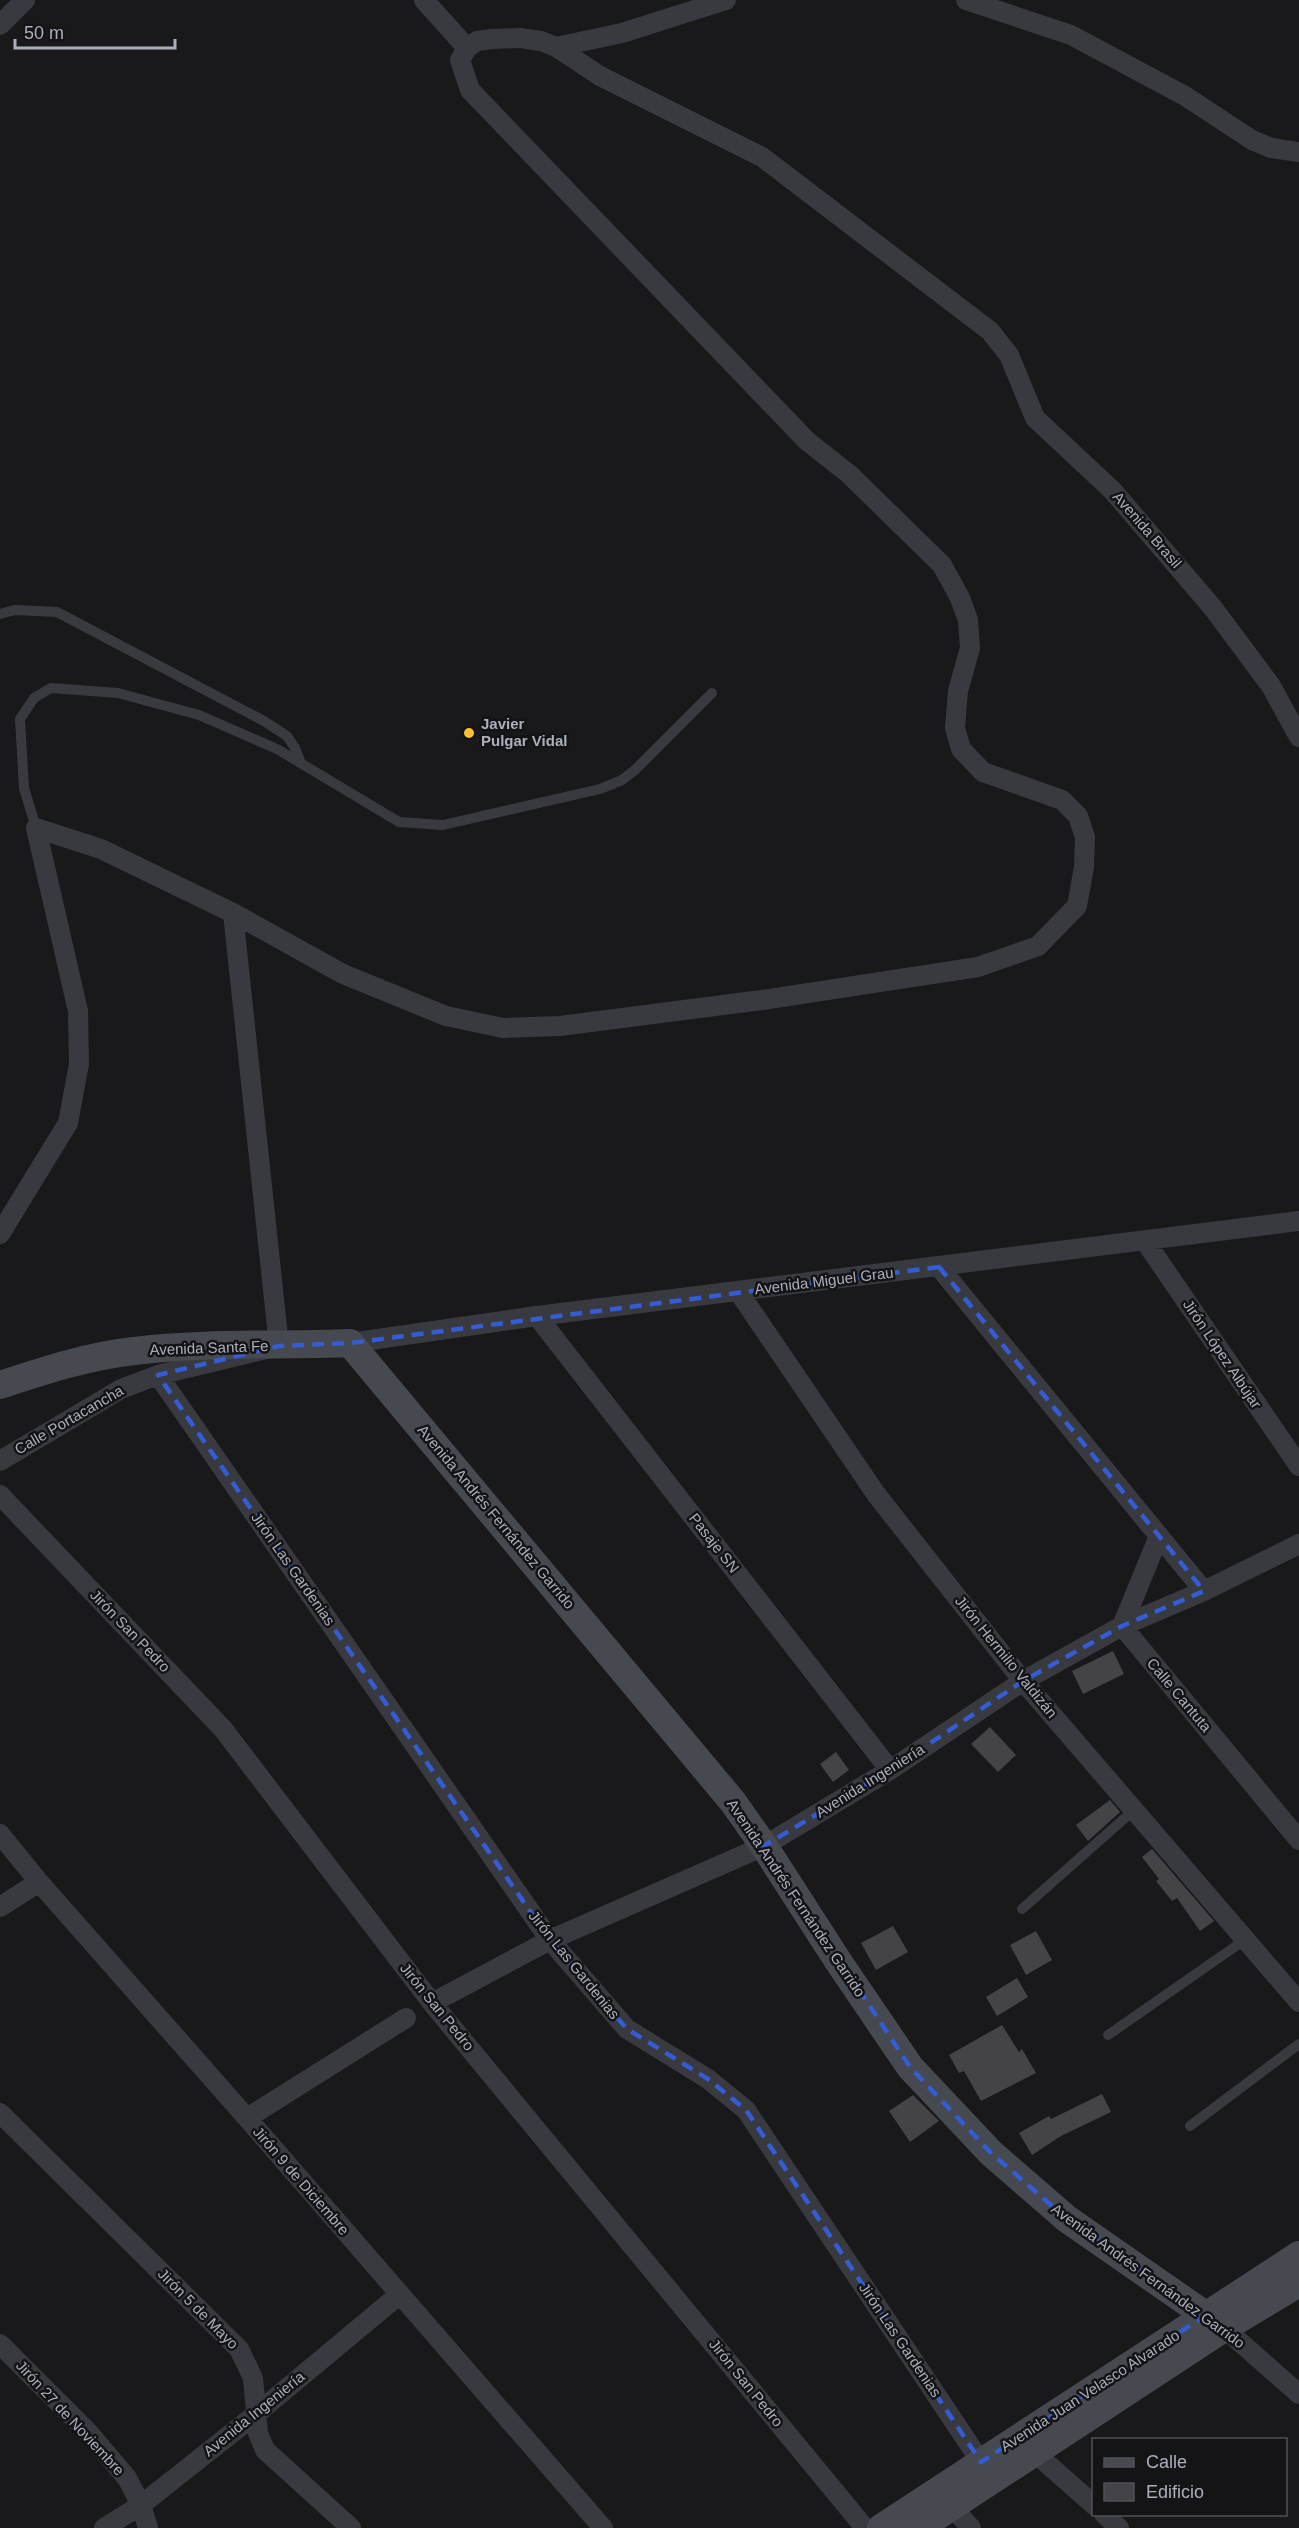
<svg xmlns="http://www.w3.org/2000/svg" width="1299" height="2528" font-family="Arial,sans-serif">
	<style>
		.building { fill: #434348 }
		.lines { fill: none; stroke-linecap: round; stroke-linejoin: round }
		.lane { stroke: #393a40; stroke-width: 10 }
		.street { stroke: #393a40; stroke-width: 20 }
		.secondary { stroke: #474950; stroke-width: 28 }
		.marked { fill: none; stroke: #325dd4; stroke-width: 4.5; stroke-dasharray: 12 8; stroke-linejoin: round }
		.poi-dot { fill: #fbc130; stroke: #141316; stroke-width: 2 }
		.labels { text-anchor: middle; stroke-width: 5; stroke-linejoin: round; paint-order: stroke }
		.street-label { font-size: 15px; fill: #aaafbb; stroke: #141316 }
		.poi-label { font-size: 15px; font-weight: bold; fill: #aaafbb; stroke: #141316; text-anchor: start }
	</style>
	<rect width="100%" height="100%" fill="#19181b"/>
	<path class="building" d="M1113,1651L1124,1674L1083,1694L1072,1671Z
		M990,1727L1016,1755L998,1772L971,1744Z
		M836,1752L849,1770L833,1782L820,1764Z
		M1110,1800L1120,1812L1088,1841L1076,1825Z
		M1152,1849L1214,1921L1200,1931L1177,1898L1172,1901L1156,1881L1159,1879L1142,1857Z
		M893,1926L908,1952L876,1970L861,1943Z
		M1036,1931L1052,1960L1026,1975L1010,1945Z
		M1017,1978L1028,1997L997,2016L986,1997Z
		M1002,2025L1019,2052L1022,2049L1036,2073L981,2101L964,2071L959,2073L949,2055Z
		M1102,2094L1111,2112L1061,2136L1032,2155L1019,2133L1049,2116L1051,2119Z
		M913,2095L939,2121L910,2142L889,2111Z"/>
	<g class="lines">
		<path class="lane" d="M0,614L15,610L57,612L264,721L287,736L295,748L301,763
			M36,828L24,788L20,719L34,698L51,688L118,693L199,715L277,749L399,822L443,825L600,789L622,780L635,770L712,693
			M1022,1909L1134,1810
			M1108,2035L1246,1939
			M1190,2126L1299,2044"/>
		<path class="street" d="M424,0L467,48
			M966,0L1071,35L1185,96L1252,140L1271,148L1299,152
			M0,25L25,0
			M556,47L622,33L726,0
			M36,828L101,849L233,913L343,974L446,1016L503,1028L560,1026L762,1000L978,967L1038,946L1077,906L1084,867L1085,837L1078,816L1062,800L983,772L961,749L955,728L958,691L970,648L968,620L960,598L942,565L849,474L807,441L470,90L460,60L467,48L477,41L492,39L520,38L541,41L556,47L600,76L762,157L990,331L1009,355L1035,418L1113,491L1213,608L1271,686L1299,737
			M0,1234L68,1123L79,1064L78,1011L36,828
			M1145,1241L1299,1466
			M939,1267L1204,1591
			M738,1291L876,1494L1023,1681L1299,2002
			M537,1316L890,1770
			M350,1343L537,1316L1299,1221
			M158,1375L550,1940L627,2029L708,2079L746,2110L981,2462
			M0,1461L121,1389L158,1375L279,1346L233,913
			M0,1495L223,1729L432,2003L865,2528
			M1159,1536L1122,1626L1299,1840
			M0,1834L39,1882L247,2118L603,2528
			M0,1907L39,1882
			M432,2003L550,1940L764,1846L890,1770L1023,1681L1122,1626L1204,1591L1299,1544
			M0,2113L239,2349L253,2378L258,2433L265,2450L351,2528
			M247,2118L406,2018
			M1224,2328L1299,2394
			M0,2344L89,2433L127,2478L141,2505L148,2528
			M1035,2453L1094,2505
			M952,2507L971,2528
			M1104,2514L1119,2528
			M104,2528L141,2505L256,2414L400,2294"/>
		<path class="secondary" d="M0,1385C43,1371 88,1356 134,1351C205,1342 278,1346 350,1343L733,1802L764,1846L838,1961L910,2067L991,2153L1067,2219L1224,2328
			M881,2528L1299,2255
			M919,2528L1224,2328L1299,2283"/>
	</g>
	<path class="marked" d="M939,1267L1204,1591L1122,1626L1023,1681L890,1770L764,1846L910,2067L991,2153L1067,2219L1206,2315L981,2462L746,2110L708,2079L627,2029L550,1940L158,1375L279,1346L350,1343Z"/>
	<circle class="poi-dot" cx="469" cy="733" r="6"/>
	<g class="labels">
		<g class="street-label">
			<text transform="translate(1147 530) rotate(49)" y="5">Avenida Brasil</text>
			<text transform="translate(824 1281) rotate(-7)" y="5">Avenida Miguel Grau</text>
			<text transform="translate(209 1348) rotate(-2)" y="5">Avenida Santa Fe</text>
			<text transform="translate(1222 1354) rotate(56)" y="5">Jirón López Albújar</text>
			<text transform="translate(69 1420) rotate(-30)" y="5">Calle Portacancha</text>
			<text transform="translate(496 1517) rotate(50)" y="5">Avenida Andrés Fernández Garrido</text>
			<text transform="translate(714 1543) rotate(52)" y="5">Pasaje SN</text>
			<text transform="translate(293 1569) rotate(55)" y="5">Jirón Las Gardenias</text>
			<text transform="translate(130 1631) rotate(46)" y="5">Jirón San Pedro</text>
			<text transform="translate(1006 1657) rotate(51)" y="5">Jirón Hermilio Valdizán</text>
			<text transform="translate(1179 1695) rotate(50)" y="5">Calle Cantuta</text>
			<text transform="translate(870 1781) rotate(-32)" y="5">Avenida Ingeniería</text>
			<text transform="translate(796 1898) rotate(56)" y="5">Avenida Andrés Fernández Garrido</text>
			<text transform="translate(574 1965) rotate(51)" y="5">Jirón Las Gardenias</text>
			<text transform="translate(437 2007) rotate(51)" y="5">Jirón San Pedro</text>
			<text transform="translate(301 2181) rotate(49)" y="5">Jirón 9 de Diciembre</text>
			<text transform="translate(1148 2276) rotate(36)" y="5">Avenida Andrés Fernández Garrido</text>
			<text transform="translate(198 2309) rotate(45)" y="5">Jirón 5 de Mayo</text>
			<text transform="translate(900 2340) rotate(56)" y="5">Jirón Las Gardenias</text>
			<text transform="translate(746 2383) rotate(51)" y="5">Jirón San Pedro</text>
			<text transform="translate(1090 2391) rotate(-33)" y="5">Avenida Juan Velasco Alvarado</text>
			<text transform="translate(254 2414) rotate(-39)" y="5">Avenida Ingeniería</text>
			<text transform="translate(70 2418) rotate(47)" y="5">Jirón 27 de Noviembre</text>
		</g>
		<g class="poi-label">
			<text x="481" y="729">Javier<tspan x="481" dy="17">Pulgar Vidal</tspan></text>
		</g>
	</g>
	<rect x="1092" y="2438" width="195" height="78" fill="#141316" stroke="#505158" stroke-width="1.5"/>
	<rect x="1104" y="2458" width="30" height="9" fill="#474950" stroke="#505158" stroke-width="1.5"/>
	<text x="1146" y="2468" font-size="18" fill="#aaafbb">Calle</text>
	<rect x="1104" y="2483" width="30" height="18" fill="#434348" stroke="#505158" stroke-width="1.5"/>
	<text x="1146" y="2498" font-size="18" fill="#aaafbb">Edificio</text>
	<path d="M15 39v9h160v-9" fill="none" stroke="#aaafbb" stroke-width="3"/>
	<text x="24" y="39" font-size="18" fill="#aaafbb" stroke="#141316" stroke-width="4.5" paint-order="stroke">50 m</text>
</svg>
